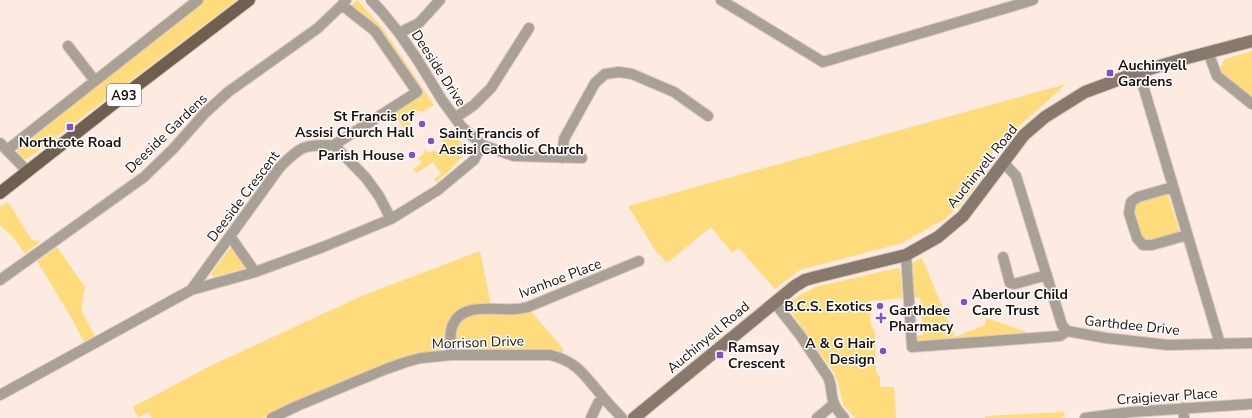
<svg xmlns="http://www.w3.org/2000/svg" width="1252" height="418" font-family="'Nunito Sans',sans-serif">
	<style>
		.green { fill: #fedc7c }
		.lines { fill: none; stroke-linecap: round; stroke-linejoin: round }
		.street-casing { stroke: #d9c8c0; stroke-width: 12 }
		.secondary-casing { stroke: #d9c8c0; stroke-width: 14 }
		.primary-casing { stroke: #d9c8c0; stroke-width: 14 }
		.street { stroke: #a9a096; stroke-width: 10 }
		.secondary { stroke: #877a6c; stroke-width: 12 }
		.primary { stroke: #6f5f4e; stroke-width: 12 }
		.poi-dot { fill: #864ec4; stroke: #fff; stroke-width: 1.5 }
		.labels { text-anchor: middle; stroke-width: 3; stroke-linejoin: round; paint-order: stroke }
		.shield { fill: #fff; stroke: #5f5855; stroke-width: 1 }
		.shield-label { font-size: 13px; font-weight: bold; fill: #1b110c }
		.poi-label { font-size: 14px; font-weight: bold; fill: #1b110c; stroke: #fff; text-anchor: start }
		.street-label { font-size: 14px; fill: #1b110c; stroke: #fff }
	</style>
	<rect width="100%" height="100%" fill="#fdebe2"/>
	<path class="green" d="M203,0H237L27,159H23L18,155V148Z
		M357,0L381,26L393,43L434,105L421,113L419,111H412L406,115L412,127L405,131L394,113L422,95L389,45L350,6Z
		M1252,51V99L1221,76L1219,69L1225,59Z
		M1066,84L995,148L974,188L961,204L945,219L902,243L800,270L775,289L739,248L732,253L711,227L667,263L655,250L628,206Z
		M442,133L456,136L463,146L462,157L448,172L436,182L434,179L441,174L433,162L416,173L413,169L422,163L418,158L424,154L425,148L428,153L432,151L439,152L440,146L444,143L441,139Z
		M1167,191L1180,233L1147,241C1135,235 1135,220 1133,207L1136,202Z
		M8,202L32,240L41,241L25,254L13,237L0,225V207Z
		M57,247L85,287L81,310L95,336L84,342L72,319L37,261Z
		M231,247L234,248L245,264V268L214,277L211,274Z
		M480,251L491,305L462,310L446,343L438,352L295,402L263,418H152L148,412L138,418L133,407L212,365L364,295Z
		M922,258L955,337L985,325L986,318L1027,332L1022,336L924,344L918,342L915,336L923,335L920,298H915L912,294L910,264Z
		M897,268L900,269L903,298L869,301L871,326L875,331L876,372L880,377V387H894L896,418H855L843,405L839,386L834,373L792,313L791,306L792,300L815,287Z
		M530,310L564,350L560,353L466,351C459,347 453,343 454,334C455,329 458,322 463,318C475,309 514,311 530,310Z
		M1064,412L1065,417L1059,418H985V416Z"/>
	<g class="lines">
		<defs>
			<path id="street" d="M371,0L383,13L399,33L417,59L442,100L461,126L482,145L514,156L582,158
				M721,0L823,62L1033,0
				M399,33L419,23L440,0
				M68,46L95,81
				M1208,52L1217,76L1252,104
				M1139,72L1220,344
				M455,118L474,105L491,88L529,28
				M0,143L27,171
				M334,145L417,92L375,31L342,5
				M7,150L198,0
				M562,158L564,139L595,83L605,74L619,72L632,74L674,92L708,116
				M1003,162L1016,176L1062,325L1067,331
				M1173,187L1138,197L1131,202L1129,213L1137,238L1143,245H1152L1187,235
				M230,236L255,272
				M906,255L912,347L1060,336L1067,331
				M1003,257L1010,283L1014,284L1047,275
				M0,280L144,177L173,149L205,113L228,92L318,28L342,5L346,0
				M191,290L280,167C301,146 303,145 334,145L366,178L379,196L391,219
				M774,302L800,335L828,377C831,383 831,389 832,396C833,405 838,411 844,418
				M1067,331L1106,338L1168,345L1252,343
				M451,355C451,346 449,336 452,327C460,301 496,311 516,309C520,309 524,308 528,307L639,261
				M0,395L191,290L255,272L323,247L391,219L438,190L474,160L482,145
				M1183,408L1184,418
				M272,418L297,406L386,369L406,362L421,358L451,355H550C579,362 585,377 603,397C609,405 616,411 622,418
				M591,418L598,403L603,398
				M817,418L834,404
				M1085,418L1131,412L1252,404"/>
			<path id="secondary" d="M634,418L795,286L805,280L816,277L906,255L938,237L963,216L1024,135L1045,117L1085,92L1139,72L1187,58L1252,41"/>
			<path id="primary" d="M0,193L131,90L249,0"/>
		</defs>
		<use href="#street" class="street-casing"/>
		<use href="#secondary" class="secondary-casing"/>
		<use href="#primary" class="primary-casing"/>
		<use href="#street" class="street"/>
		<use href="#secondary" class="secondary"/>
		<use href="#primary" class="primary"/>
	</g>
	<g class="poi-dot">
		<rect x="1106" y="69" width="8" height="8" rx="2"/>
		<circle cx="422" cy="124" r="4"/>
		<rect x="66" y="123" width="8" height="8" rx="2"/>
		<circle cx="431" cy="141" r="4"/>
		<circle cx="412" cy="155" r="4"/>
		<circle cx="964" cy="302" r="4"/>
		<circle cx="880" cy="306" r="4"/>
		<path d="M879 312h4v4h4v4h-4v4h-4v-4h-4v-4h4z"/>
		<circle cx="883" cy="351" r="4"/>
		<rect x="716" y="351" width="8" height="8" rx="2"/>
	</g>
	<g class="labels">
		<rect class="shield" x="107" y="84" width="34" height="22" rx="3"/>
		<g class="shield-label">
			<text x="124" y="100">A93</text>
		</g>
		<g class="poi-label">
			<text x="1118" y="70">Auchinyell<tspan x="1118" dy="16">Gardens</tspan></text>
			<text x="414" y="121" text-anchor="end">St Francis of<tspan x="414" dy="16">Assisi Church Hall</tspan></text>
			<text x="439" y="138">Saint Francis of<tspan x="439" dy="16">Assisi Catholic Church</tspan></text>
			<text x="70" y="147" text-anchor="middle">Northcote Road</text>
			<text x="404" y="160" text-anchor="end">Parish House</text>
			<text x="972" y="299">Aberlour Child<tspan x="972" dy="16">Care Trust</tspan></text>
			<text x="872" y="311" text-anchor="end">B.C.S. Exotics</text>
			<text x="889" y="315">Garthdee<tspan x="889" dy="16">Pharmacy</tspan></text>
			<text x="875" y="348" text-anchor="end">A &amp; G Hair<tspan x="875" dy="16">Design</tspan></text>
			<text x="728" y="352">Ramsay<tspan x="728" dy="16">Crescent</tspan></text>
		</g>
		<g class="street-label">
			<text transform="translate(439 68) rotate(57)" y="5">Deeside Drive</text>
			<text transform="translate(166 133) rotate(-44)" y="5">Deeside Gardens</text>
			<text transform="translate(982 166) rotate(-51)" y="5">Auchinyell Road</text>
			<text transform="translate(243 196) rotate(-53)" y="5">Deeside Crescent</text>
			<text transform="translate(560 278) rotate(-21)" y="5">Ivanhoe Place</text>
			<text transform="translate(1132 325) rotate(6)" y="5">Garthdee Drive</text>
			<text transform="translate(708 337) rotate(-40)" y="5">Auchinyell Road</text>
			<text transform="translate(478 342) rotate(-2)" y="5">Morrison Drive</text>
			<text transform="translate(1167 396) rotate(-4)" y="5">Craigievar Place</text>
		</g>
	</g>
</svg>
